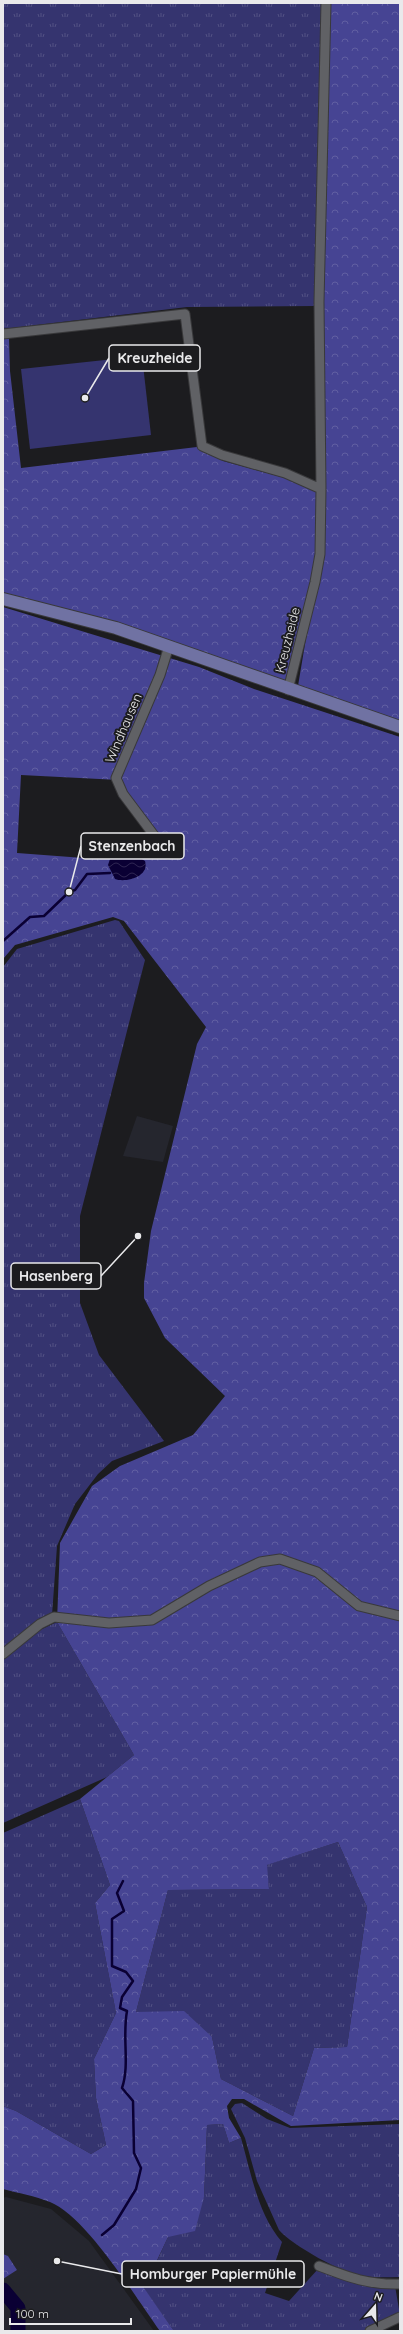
<svg xmlns="http://www.w3.org/2000/svg" width="403" height="2334" font-family="Quicksand,sans-serif">
	<style>
		.built { fill: #25262e }
		.grass { fill: url(#grass-tufts) }
		.forest { fill: url(#forest-crowns); fill-rule: evenodd }
		.pitch { fill: #35346f }
		.water { fill: url(#water-waves) }
		.lines { fill: none; stroke-linecap: round; stroke-linejoin: round }
		.stream { stroke: #0a0034; stroke-width: 2.5 }
		.river { stroke: #0a0034; stroke-width: 15 }
		.minor-casing { stroke: #39393b; stroke-width: 11 }
		.major-casing { stroke: #39393b; stroke-width: 14 }
		.minor { stroke: #606165; stroke-width: 9 }
		.major { stroke: #7072a3; stroke-width: 12 }
		.labels { text-anchor: middle; stroke-width: 4; stroke-linejoin: round; paint-order: stroke }
		.street-label { font-size: 13px; fill: #e9e9eb; stroke: #1c1c1f }
		.leader { fill: none; stroke: #e9e9eb; stroke-width: 1.5 }
		.callout-dot { fill: #e9e9eb; stroke: #1c1c1f; stroke-width: 1.5 }
		.callout { fill: #1c1c1f; stroke: #e9e9eb; stroke-width: 1.5 }
		.callout-label { font-size: 14px; text-anchor: middle; font-weight: bold; fill: #e9e9eb }
	</style>
	<defs>
		<pattern id="grass-tufts" width="24" height="20" patternUnits="userSpaceOnUse"><rect width="24" height="20" fill="#35346f"/><path d="M3 7l-1-3M5 7V3M7 7l1-3M15 17l-1-3M17 17v-4M19 17l1-3" fill="none" stroke="#525184"/></pattern>
		<pattern id="forest-crowns" width="20" height="18" patternUnits="userSpaceOnUse"><rect width="20" height="18" fill="#464493"/><path d="M2 6a3 3 0 1 1 6 0M12 15a3 3 0 1 1 6 0" fill="none" stroke="#615fa2"/></pattern>
		<pattern id="water-waves" width="16" height="10" patternUnits="userSpaceOnUse"><rect width="16" height="10" fill="#0a0034"/><path d="M0 5q4-4 8 0t8 0" fill="none" stroke="#2e2552"/></pattern>
	</defs>
	<rect width="100%" height="100%" fill="#1c1c1f"/>
	<path class="built" d="M137,1116L173,1126L163,1162L123,1156Z
		M6,2197L51,2209L89,2241L154,2331H3V2279L17,2270L8,2256L3,2254V2198Z"/>
	<path class="grass" d="M3,3H325L315,306L187,307L3,329Z
		M115,920L119,921L145,960L80,1216V1303L99,1355L164,1441L112,1461L98,1474L75,1504L57,1546L52,1615L3,1651V967L17,949Z
		M57,1622L134,1755L107,1777L3,1823V1660L40,1630Z
		M80,1799L110,1885L95,1903L116,2013L94,2059L96,2098L106,2145L91,2154L16,2111L3,2106V1833Z
		M338,1842L367,1907L347,2047L314,2048L293,2116L221,2079L212,2037L136,2012L168,1890L269,1889L266,1865Z
		M242,2103L267,2119L290,2128L400,2124V2277C388,2277 375,2278 363,2276C343,2274 292,2245 279,2230L257,2181L245,2138L231,2109L235,2104Z
		M223,2124L229,2143L241,2138C251,2173 258,2215 282,2242L265,2293L289,2301L319,2268L367,2286H395L400,2315L365,2331H174L144,2289L168,2237L204,2197L207,2125Z"/>
	<path class="forest" d="M327,3H400V721L298,686L320,554Z
		M9,338L10,371L21,468L197,447L223,461L285,478L317,492L316,557L286,684L3,594V339Z
		M3,607L199,667L254,689L400,737V2120L291,2126L244,2099H232L227,2106L229,2118L241,2138L229,2143L223,2124L207,2125L204,2197L195,2231L168,2237L144,2288L174,2331H160C136,2298 86,2216 50,2202C35,2196 18,2193 3,2189V2106L16,2111L91,2154L106,2145L96,2098L94,2059L116,2013L95,1903L110,1885L80,1799L134,1755L57,1622L60,1543L92,1486L120,1466L193,1435L225,1396L165,1338L144,1298V1283L151,1231L197,1044L206,1027L124,921L113,917L15,945L3,959ZM21,775L119,780L152,838L133,859H97L17,853ZM338,1842L367,1907L347,2047L314,2048L293,2116L221,2079L212,2037L184,2011L136,2012L168,1890L269,1889L267,1865Z
		M3,2254L8,2256L17,2270L3,2279Z"/>
	<path class="pitch" d="M142,356L151,435L30,449L21,369Z"/>
	<path class="water" d="M117,858H140L145,861C150,877 125,883 115,879L108,865L110,859Z"/>
	<g class="lines">
		<path class="stream" d="M3,941L30,917L44,916L69,892L75,890L87,874L110,873
			M102,2235L114,2225L136,2189L141,2168L134,2153L133,2101L122,2088C130,2065 122,2037 127,2011L120,2008L122,1997L133,1981L126,1972L112,1966V1919L124,1911L117,1893L123,1881"/>
		<path class="river" d="M3,2290L18,2308V2331"/>
		<defs>
			<path id="minor" d="M3,334L185,314L202,446L222,455L285,473L321,489L320,554L315,582L288,690
				M321,489L319,302L326,3
				M168,854L123,794L116,778L160,675L169,646
				M3,1654L40,1624L54,1617L109,1623L152,1620L209,1586L260,1562L280,1559L317,1572L359,1606L400,1616
				M319,2266C348,2277 368,2285 400,2284
				M370,2331L400,2317"/>
			<path id="major" d="M3,599L116,628L400,727"/>
		</defs>
		<use href="#minor" class="minor-casing"/>
		<use href="#major" class="major-casing"/>
		<use href="#minor" class="minor"/>
		<use href="#major" class="major"/>
	</g>
	<g class="labels">
		<g class="street-label">
			<text transform="translate(287 640) rotate(-76)" y="5">Kreuzheide</text>
			<text transform="translate(123 728) rotate(-67)" y="5">Windhausen</text>
		</g>
	</g>
	<path class="leader" d="M85 398L109 358M69 892L81 846M138 1236L101 1276M57 2261L122 2274"/>
	<g class="callout-dot">
		<circle cx="85" cy="398" r="4"/>
		<circle cx="69" cy="892" r="4"/>
		<circle cx="138" cy="1236" r="4"/>
		<circle cx="57" cy="2261" r="4"/>
	</g>
	<g class="callout">
		<rect x="109" y="345" width="91" height="26" rx="4"/>
		<rect x="81" y="833" width="103" height="26" rx="4"/>
		<rect x="11" y="1263" width="90" height="26" rx="4"/>
		<rect x="122" y="2261" width="182" height="26" rx="4"/>
	</g>
	<g class="callout-label">
		<text x="155" y="363">Kreuzheide</text>
		<text x="132" y="851">Stenzenbach</text>
		<text x="56" y="1281">Hasenberg</text>
		<text x="213" y="2279">Homburger Papiermühle</text>
	</g>
	<rect width="403" height="2334" fill="none" stroke="#e9e9eb" stroke-width="8"/>
	<g transform="translate(375 2306) rotate(20)" stroke="#1c1c1f" stroke-width="3" paint-order="stroke">
	<path d="M0-3L7 15L0 10L-7 15Z" fill="#e9e9eb"/>
	<text y="-6" font-size="11" font-weight="bold" text-anchor="middle" fill="#e9e9eb">N</text>
	</g>
	<path d="M10 2318v6h121v-6" fill="none" stroke="#e9e9eb" stroke-width="2"/>
	<text x="16" y="2318" font-size="12" fill="#e9e9eb" stroke="#1c1c1f" stroke-width="3" paint-order="stroke">100 m</text>
</svg>
